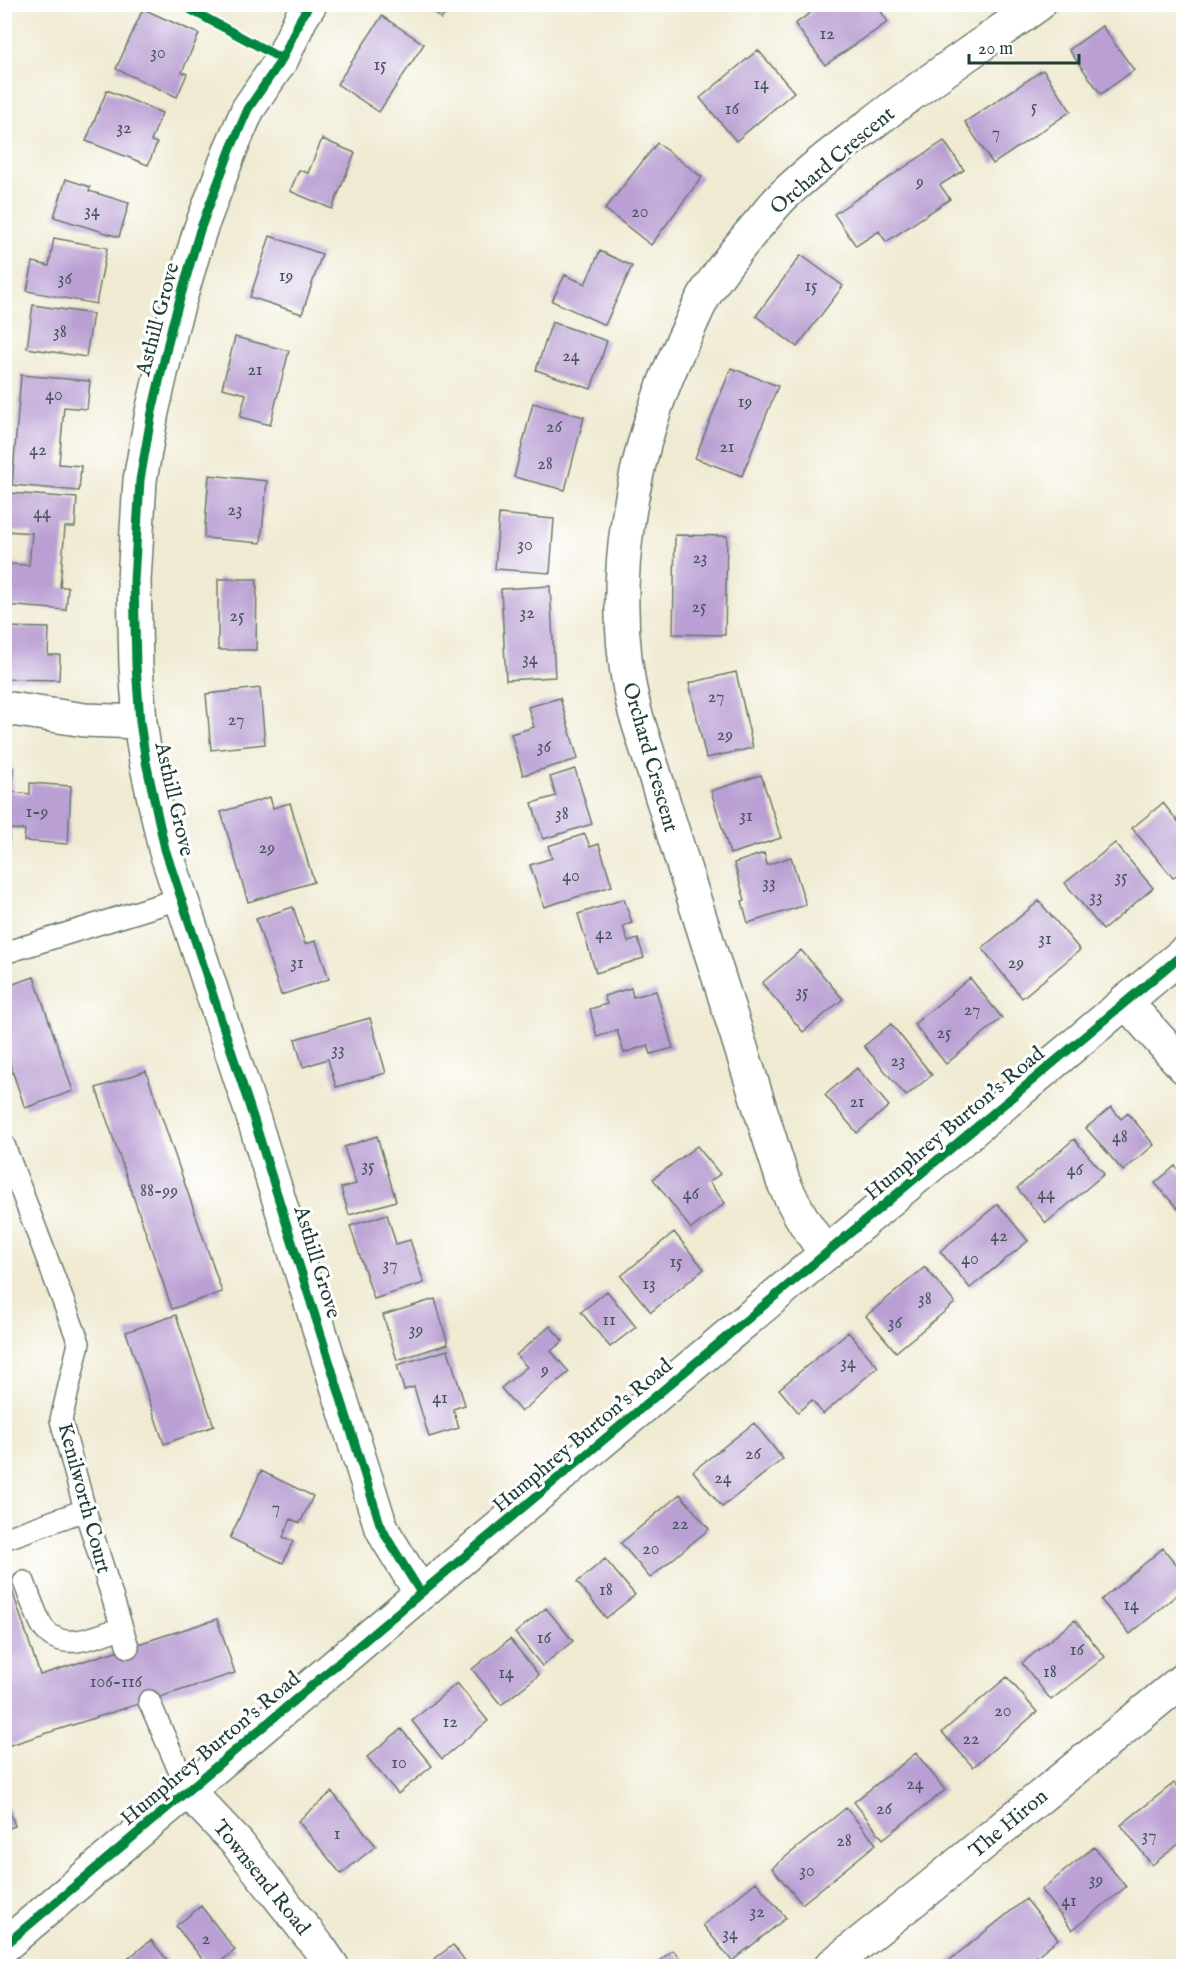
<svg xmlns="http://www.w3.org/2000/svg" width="1188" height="1971" font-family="'IM FELL English',serif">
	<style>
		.building { fill: #b99fd3 }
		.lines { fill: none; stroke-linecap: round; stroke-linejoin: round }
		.service-casing { stroke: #687a6b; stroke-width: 24 }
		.minor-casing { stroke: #687a6b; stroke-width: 36 }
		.service { stroke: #fff; stroke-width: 21 }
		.minor { stroke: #fff; stroke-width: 33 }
		.cycleway-casing { stroke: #fff; stroke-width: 13 }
		.cycleway { stroke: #00873e; stroke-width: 9 }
		.labels { text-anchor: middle; stroke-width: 6; stroke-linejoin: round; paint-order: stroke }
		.number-label { font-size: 18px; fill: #46565c }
		.street-label { font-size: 21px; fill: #1f3d34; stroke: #fff }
	</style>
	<rect width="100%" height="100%" fill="#fff"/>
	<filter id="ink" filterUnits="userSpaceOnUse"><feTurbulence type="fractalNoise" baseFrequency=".0167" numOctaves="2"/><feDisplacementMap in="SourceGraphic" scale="12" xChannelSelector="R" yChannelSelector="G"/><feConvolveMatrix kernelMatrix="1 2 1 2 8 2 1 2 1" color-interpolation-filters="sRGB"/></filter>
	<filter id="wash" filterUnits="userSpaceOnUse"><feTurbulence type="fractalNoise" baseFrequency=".008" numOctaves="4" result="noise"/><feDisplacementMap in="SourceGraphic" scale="24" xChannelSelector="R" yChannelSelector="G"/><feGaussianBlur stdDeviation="1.35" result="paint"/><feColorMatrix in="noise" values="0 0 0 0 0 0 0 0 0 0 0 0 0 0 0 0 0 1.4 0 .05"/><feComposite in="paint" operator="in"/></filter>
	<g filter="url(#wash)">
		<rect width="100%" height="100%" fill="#f0ead2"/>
		<g id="blocks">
			<path class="building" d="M426,4H455L441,19Z
				M823,4H876L888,22L825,65L795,24Z
				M143,9L199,34L182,72L187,74L177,97L116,69Z
				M382,16L424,44L379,112L337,84Z
				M1102,26L1134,70L1101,94L1069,50Z
				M758,50L794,92L736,141L700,98Z
				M1043,70L1071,111L993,164L965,122Z
				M107,90L162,113L151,141L157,143L148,165L86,141Z
				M322,139L355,153L332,209L290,191L299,170L308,173Z
				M944,141L964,170L940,185L950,199L886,242L879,231L856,246L834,214Z
				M657,143L702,177L651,245L605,209Z
				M66,179L90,187L89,191L129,203L119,237L54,217Z
				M270,236L322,254L302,314L250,297Z
				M54,238L107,248L96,304L27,291L33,262L49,266Z
				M600,251L632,266L605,325L552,301L565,275L585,284Z
				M801,255L843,286L797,347L756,316Z
				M33,305L93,314L86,357L27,348Z
				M552,322L607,341L591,389L536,370Z
				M235,337L289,351L270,425L240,417L246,394L222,388Z
				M731,368L778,386L742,476L695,458Z
				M21,375L90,381L87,409L64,407L59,464L81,466L79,491L12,485Z
				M533,403L584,417L565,490L514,477Z
				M209,475L267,481L261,543L204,538Z
				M10,493L77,498L75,527H65L60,587H68L66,610L4,605V564L29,565L32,533L7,531Z
				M499,514L554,519L550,573L495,569Z
				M675,535L727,536L725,635L673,634Z
				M218,579H257L256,650H218Z
				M550,586L555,677L506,680L501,589Z
				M4,627L49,628L48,655H60L59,680L4,679Z
				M736,672L753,748L706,758L689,683Z
				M260,688L265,744L211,750L206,694Z
				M560,698L578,759L523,775L511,734L534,727L528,707Z
				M4,767L13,768L12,792L30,794V783L71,786L68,844L24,841L25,830L10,829L8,853H4Z
				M575,769L592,824L543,839L532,803L556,796L550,777Z
				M761,775L781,838L730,854L711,791Z
				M270,797L273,808L290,803L314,882L248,902L221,812Z
				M1163,803L1184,829V869L1173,878L1132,828Z
				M585,834L590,847L599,844L612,886L544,907L530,865L552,858L548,846Z
				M1115,843L1153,888L1103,930L1065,883Z
				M764,853L767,865L791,857L806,905L748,923L742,901L745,900L734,863Z
				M624,899L632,923L623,926L628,942L638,939L644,958L596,973L578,914Z
				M1039,901L1080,950L1022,998L982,948Z
				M293,907L305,944L316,941L329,979L281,995L256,919Z
				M801,950L843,999L803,1032L762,983Z
				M34,977L73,1091L25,1108L4,1047V987Z
				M970,978L1002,1018L946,1064L914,1024Z
				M631,988L633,997L656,991L673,1048L651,1054L648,1045L624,1053L617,1030L597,1037L590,1009L607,1004L604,996Z
				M370,1018L386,1073L336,1087L328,1059L303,1067L295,1039Z
				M891,1024L932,1075L906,1096L864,1046Z
				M857,1068L889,1106L857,1133L825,1095Z
				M146,1071L222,1292L172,1309L96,1088Z
				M1111,1107L1121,1119L1128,1113L1154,1145L1123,1171L1086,1128Z
				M377,1136L396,1201L349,1215L341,1188L356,1184L344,1147Z
				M1074,1139L1104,1174L1046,1223L1017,1188Z
				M697,1146L720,1174L709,1182L725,1203L691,1229L653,1179Z
				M1175,1166L1184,1176V1216L1155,1183Z
				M998,1204L1028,1241L970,1288L940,1251Z
				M387,1214L396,1244L410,1240L424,1283L374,1299L350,1226Z
				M674,1232L704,1269L651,1312L621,1276Z
				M925,1267L955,1303L896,1352L866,1316Z
				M607,1291L636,1327L610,1347L581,1312Z
				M435,1299L448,1344L397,1360L383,1315Z
				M176,1315L214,1426L164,1444L126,1332Z
				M550,1326L563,1341L551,1351L569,1372L521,1412L501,1388L527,1367L516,1355Z
				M848,1332L878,1367L823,1414L812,1400L798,1412L779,1389Z
				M448,1350L465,1405L453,1409L459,1428L429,1437L414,1387L404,1390L397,1365Z
				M754,1423L783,1459L722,1507L693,1471Z
				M261,1471L313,1496L300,1523L291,1519L283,1537L293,1541L283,1563L230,1538Z
				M680,1494L709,1529L650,1578L621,1543Z
				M1163,1548L1184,1574V1589L1130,1634L1101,1600Z
				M605,1559L635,1595L606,1618L577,1582Z
				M4,1566L40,1675L217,1619L235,1673L4,1747Z
				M546,1608L573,1641L542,1666L515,1633Z
				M1075,1620L1105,1657L1051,1700L1022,1663Z
				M510,1639L539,1675L501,1705L472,1669Z
				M1007,1677L1037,1712L973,1767L942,1732Z
				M457,1683L488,1721L442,1759L412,1721Z
				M401,1729L432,1766L398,1794L367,1757Z
				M916,1753L945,1790L883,1839L854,1802Z
				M1174,1783L1184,1795V1840L1152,1865L1121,1825Z
				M332,1792L376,1846L341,1874L298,1821Z
				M4,1796L15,1826L4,1830Z
				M846,1808L876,1844L802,1904L772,1868Z
				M1094,1847L1126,1887L1072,1930L1041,1890Z
				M756,1882L786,1918L732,1961L703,1925Z
				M1026,1899L1058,1939L1024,1966H949L946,1963Z
				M201,1906L235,1950L215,1966H208L176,1926Z
				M151,1940L172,1966H119Z
				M453,1945L469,1966H425Z
				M673,1950L687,1966H653Z"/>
		</g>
	</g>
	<g filter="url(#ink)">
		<use href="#blocks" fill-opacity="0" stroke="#687a6b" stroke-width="1.5"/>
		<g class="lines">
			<defs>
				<path id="service" d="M4,953L182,898
					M4,1145L79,1343L61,1420L85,1510L128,1647
					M4,1539L85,1510
					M24,1582C28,1592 39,1624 45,1630C65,1653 98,1635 121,1628
					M149,1701L188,1791"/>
				<path id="minor" d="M310,4L301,18L282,59L248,109L231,148L200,230L172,326L152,412L140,480L134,581L136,666L140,722L146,762L165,849L254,1120L380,1524L387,1538L421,1593
					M4,708L85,720L140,722
					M1125,1001L1184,1067
					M827,1253C808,1231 795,1208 783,1181L635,712C604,590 631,446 686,334C693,320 698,306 706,293C722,268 741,244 761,221C769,212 776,202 785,194C810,170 838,149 866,128C922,85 981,45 1039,4
					M188,1791L238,1844L321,1950L332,1966
					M4,1946L421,1593L1184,953
					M831,1966L929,1888L1184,1679"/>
			</defs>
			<use href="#service" class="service-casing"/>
			<use href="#minor" class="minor-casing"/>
			<use href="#service" class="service"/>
			<use href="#minor" class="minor"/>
			<defs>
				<path id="cycleway" d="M180,4L282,59
					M310,4L301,18L282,59L248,109L231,148L200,230L172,326L152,412L140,480L134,581L136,666L140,722L146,762L165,849L254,1120L380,1524L387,1538L421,1593
					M4,1946L421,1593L1184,953"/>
			</defs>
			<use href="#cycleway" class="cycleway-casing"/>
			<use href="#cycleway" class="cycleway"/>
		</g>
	</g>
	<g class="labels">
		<g class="number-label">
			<text x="827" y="39">12</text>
			<text x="158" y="58">30</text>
			<text x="380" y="70">15</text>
			<text x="761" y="89">14</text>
			<text x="1034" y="112">5</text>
			<text x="732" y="114">16</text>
			<text x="124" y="133">32</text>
			<text x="996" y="138">7</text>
			<text x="920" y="187">9</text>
			<text x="92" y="216">34</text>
			<text x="640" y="217">20</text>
			<text x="286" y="281">19</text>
			<text x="65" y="284">36</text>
			<text x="811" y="291">15</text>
			<text x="60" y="337">38</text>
			<text x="571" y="361">24</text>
			<text x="255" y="375">21</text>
			<text x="54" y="400">40</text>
			<text x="745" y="407">19</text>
			<text x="554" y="432">26</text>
			<text x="727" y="452">21</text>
			<text x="38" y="455">42</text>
			<text x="545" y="469">28</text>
			<text x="235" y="515">23</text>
			<text x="42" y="518">44</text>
			<text x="525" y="550">30</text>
			<text x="700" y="563">23</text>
			<text x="699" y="612">25</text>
			<text x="527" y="618">32</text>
			<text x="237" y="621">25</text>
			<text x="530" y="664">34</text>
			<text x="716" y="702">27</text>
			<text x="236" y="725">27</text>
			<text x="725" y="740">29</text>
			<text x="544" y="752">36</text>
			<text x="37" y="817">1-9</text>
			<text x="562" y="819">38</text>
			<text x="746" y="821">31</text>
			<text x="267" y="853">29</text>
			<text x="571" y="881">40</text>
			<text x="1121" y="882">35</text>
			<text x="769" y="888">33</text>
			<text x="1096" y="902">33</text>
			<text x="604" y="939">42</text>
			<text x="1045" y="944">31</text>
			<text x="297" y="968">31</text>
			<text x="1016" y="968">29</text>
			<text x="802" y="997">35</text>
			<text x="972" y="1015">27</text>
			<text x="944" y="1038">25</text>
			<text x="338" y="1055">33</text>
			<text x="898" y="1066">23</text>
			<text x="857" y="1107">21</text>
			<text x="1120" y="1142">48</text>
			<text x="368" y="1171">35</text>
			<text x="1075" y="1175">46</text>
			<text x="159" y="1196">88-99</text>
			<text x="691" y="1199">46</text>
			<text x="1046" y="1199">44</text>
			<text x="999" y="1241">42</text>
			<text x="970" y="1264">40</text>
			<text x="676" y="1267">15</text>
			<text x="390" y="1270">37</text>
			<text x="649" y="1289">13</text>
			<text x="925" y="1304">38</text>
			<text x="609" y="1325">11</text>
			<text x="895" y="1328">36</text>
			<text x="416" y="1335">39</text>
			<text x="848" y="1368">34</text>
			<text x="545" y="1375">9</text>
			<text x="440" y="1403">41</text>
			<text x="753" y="1459">26</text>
			<text x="723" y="1483">24</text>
			<text x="276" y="1513">7</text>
			<text x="680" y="1529">22</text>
			<text x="651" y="1554">20</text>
			<text x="606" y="1595">18</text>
			<text x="1131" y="1610">14</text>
			<text x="544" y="1643">16</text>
			<text x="1077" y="1655">16</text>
			<text x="1050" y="1677">18</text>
			<text x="506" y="1678">14</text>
			<text x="116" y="1687">106-116</text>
			<text x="1003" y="1716">20</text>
			<text x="450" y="1727">12</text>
			<text x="971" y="1744">22</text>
			<text x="399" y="1768">10</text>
			<text x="915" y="1789">24</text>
			<text x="884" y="1814">26</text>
			<text x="337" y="1839">1</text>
			<text x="1149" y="1841">37</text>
			<text x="844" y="1846">28</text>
			<text x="807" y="1876">30</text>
			<text x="1096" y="1885">39</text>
			<text x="1069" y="1906">41</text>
			<text x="757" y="1917">32</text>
			<text x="730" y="1939">34</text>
			<text x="206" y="1944">2</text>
		</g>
		<g class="street-label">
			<text transform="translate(832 160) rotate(-40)" y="7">Orchard Crescent</text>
			<text transform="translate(157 319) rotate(-75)" y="7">Asthill Grove</text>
			<text transform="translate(651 757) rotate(74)" y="7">Orchard Crescent</text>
			<text transform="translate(175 799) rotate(77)" y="7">Asthill Grove</text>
			<text transform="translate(954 1123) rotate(-40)" y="7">Humphrey Burton's Road</text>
			<text transform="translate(318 1262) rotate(73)" y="7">Asthill Grove</text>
			<text transform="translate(582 1435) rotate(-40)" y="7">Humphrey Burton's Road</text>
			<text transform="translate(85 1498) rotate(75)" y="7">Kenilworth Court</text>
			<text transform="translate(210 1748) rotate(-40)" y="7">Humphrey Burton's Road</text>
			<text transform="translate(1008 1823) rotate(-40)" y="7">The Hiron</text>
			<text transform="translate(262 1877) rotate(51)" y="7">Townsend Road</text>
		</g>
	</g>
	<rect width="1188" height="1971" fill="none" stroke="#fff" stroke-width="24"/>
	<path d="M969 54v9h110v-9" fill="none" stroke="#1f3d34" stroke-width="3"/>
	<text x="978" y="54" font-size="18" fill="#1f3d34" stroke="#ffffff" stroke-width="4.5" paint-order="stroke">20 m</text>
</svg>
